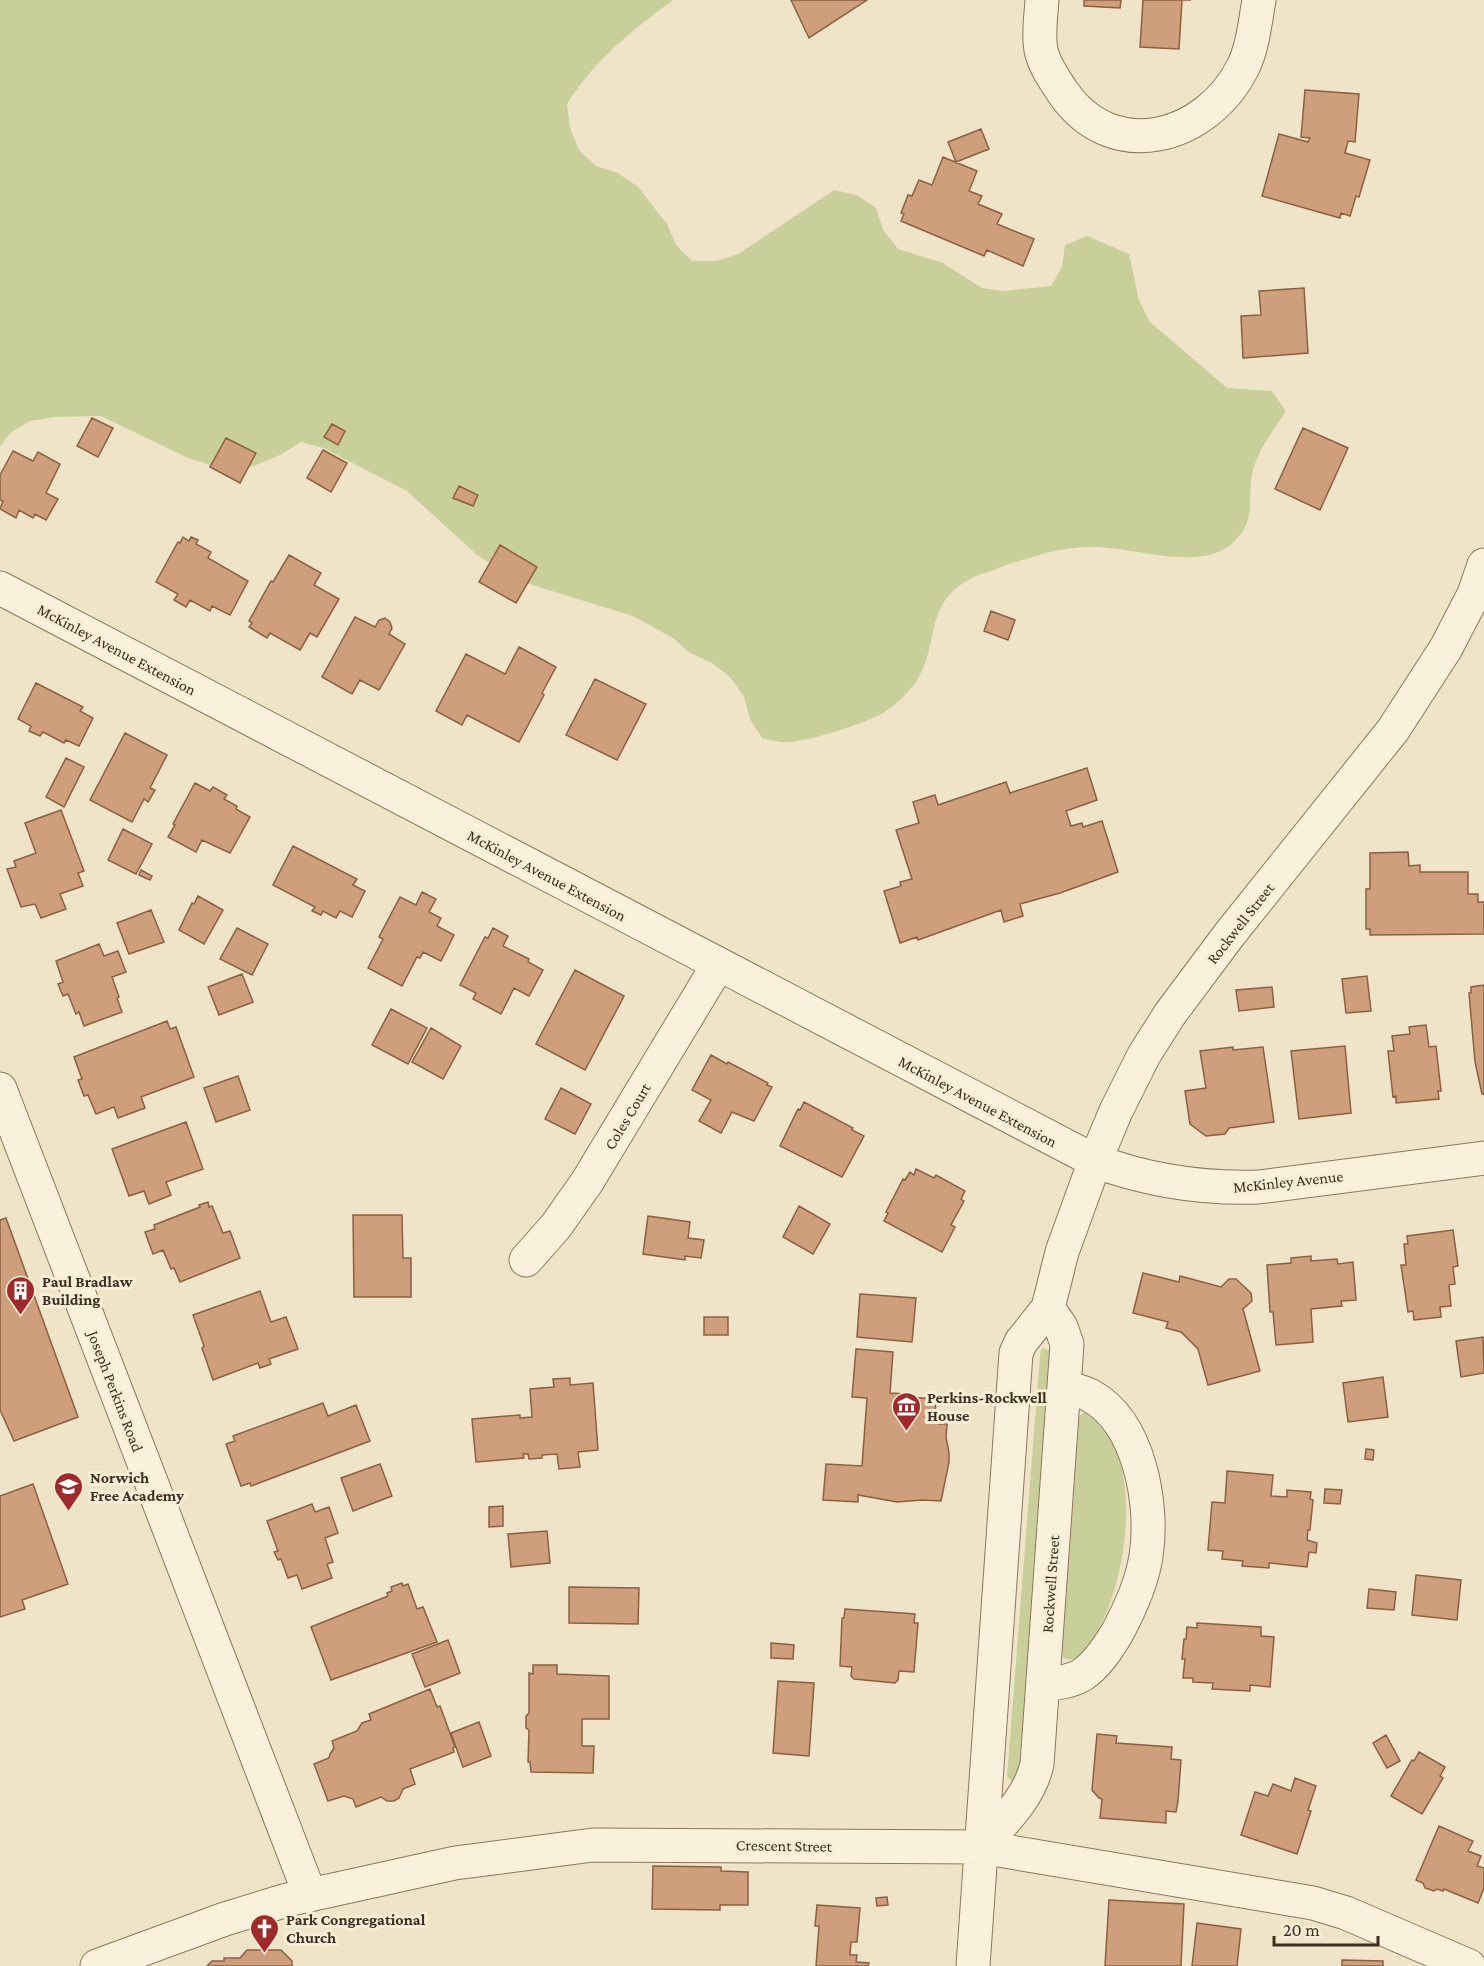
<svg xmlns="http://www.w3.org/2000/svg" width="1484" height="1966" font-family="'Crimson Pro',serif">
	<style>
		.green { fill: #c9cf9b }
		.building { fill: #cf9f7d; stroke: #8d5f41; stroke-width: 1.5 }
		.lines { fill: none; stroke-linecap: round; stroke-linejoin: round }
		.minor-casing { stroke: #8d765c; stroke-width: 35 }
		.minor { stroke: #faf1dc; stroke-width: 33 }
		.labels { text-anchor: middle; stroke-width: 6; stroke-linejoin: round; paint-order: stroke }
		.street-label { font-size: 16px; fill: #3d2e20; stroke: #f7eed8 }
		.poi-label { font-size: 16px; font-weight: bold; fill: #3d2e20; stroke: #f7eed8; text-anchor: start }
	</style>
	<rect width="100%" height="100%" fill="#f0e4c8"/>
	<path class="green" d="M0,0H673C632,30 593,62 567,104L570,128L579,150L596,166L618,173L638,187L667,224L676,245L692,261H716L738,254L834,190L857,195L876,208L883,230L898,249L943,263L982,288L1004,291L1051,286L1062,267L1065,245L1087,236L1129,254L1139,300L1149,321L1227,388L1272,391L1286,411C1273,431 1257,451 1252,474C1247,502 1257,519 1234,542C1201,573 1134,547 1094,547C1062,546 1031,557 1001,567C992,571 981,573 972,578C922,603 941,644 916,682C908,693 892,709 879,715C857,726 813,740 789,742C780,743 770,740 762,738L750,719L744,697L730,677L712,663L690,653L673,638L633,616L516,580L477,555L407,491L323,448L301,442L280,455L236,473L188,458L101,416L55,417L30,421L10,433L0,447Z
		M1044,1348L1050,1351L1020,1774L1016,1780L1011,1781L1007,1776L1040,1356L1041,1350Z
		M1085,1412H1090C1107,1432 1114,1437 1120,1462C1135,1516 1121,1595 1092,1641C1085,1652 1077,1664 1064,1658L1060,1652L1078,1417Z"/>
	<path class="building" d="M791,0H867L809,38Z
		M1084,0H1121L1120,8L1084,6Z
		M1143,0H1191H1182L1179,49L1140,47Z
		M1305,90L1359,94L1355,142L1348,141L1345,153L1370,160L1359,197L1356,196L1350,216L1341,213L1340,218L1262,196L1279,134L1308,142L1310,138L1301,137Z
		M981,129L989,149L956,162L948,142Z
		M943,157L977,171L969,191L982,196L978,204L1002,214L997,224L1034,239L1023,266L987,250L984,256L901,221L904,214L901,213L908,195L912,196L919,180L932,185Z
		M1304,288L1308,353L1243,358L1241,316L1261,315L1259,291Z
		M92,418L113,428L98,457L77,446Z
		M332,424L345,431L338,445L324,437Z
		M1303,428L1348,448L1320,510L1275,489Z
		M226,438L256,453L240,483L210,467Z
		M323,450L347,463L331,492L307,478Z
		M13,451L33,461L38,452L60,464L46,493L58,499L46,520L35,514L33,518L19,510L16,518L0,509L3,501L0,500V475Z
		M459,486L478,495L473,506L453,498Z
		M183,537L189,541L191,537L198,540L196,544L211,552L208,558L248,581L230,615L212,606L210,611L190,600L186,607L174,600L178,594L156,582L178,542L180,543Z
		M500,545L537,567L516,603L479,582Z
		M289,555L321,573L314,585L339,599L317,637L310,633L300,650L270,633L267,638L249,627L252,623L249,621L271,581L273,582Z
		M991,611L1015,620L1008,640L984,631Z
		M355,617L375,627L379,620L385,618L390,622L392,628L389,634L405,644L379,690L360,680L352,694L322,677Z
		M519,647L556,667L542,693L544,695L519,742L467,715L462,725L436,711L466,654L505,674Z
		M595,679L646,704L617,760L566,735Z
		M36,683L83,707L80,711L93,718L79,746L66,740L64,743L43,732L40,736L29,731L31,726L18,719Z
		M125,733L167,755L150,788L155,790L148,802L144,799L132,822L90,800Z
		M66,758L84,767L64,807L46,797Z
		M1087,768L1097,800L1066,811L1071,826L1082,823L1083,827L1102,821L1118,872L1060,893L1020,904L1023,916L1004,922L1001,910L918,940L917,937L900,943L884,891L901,886L900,882L912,879L896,830L919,823L913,802L935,795L938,805L1006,782L1010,793Z
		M195,783L210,791L213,787L227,795L224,799L237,806L236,809L250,817L230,853L202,840L196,852L168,837L175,825L173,824Z
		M61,810L84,871L78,873L83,886L60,894L66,909L41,918L35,904L21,907L7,869L16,867L14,861L36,853L25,823Z
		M123,829L152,844L136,874L108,860Z
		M293,846L357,879L353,885L365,891L352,917L340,911L336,918L323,911L321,915L312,911L315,907L273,885Z
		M1408,852L1409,866L1420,865V872H1468V894H1478V902H1484V934L1370,935V929H1366V889H1370V853Z
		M141,870L152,876L150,880L139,875Z
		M422,892L436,899L429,912L441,918L437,926L454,935L441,961L423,952L420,958L417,957L402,986L368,968L383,939L379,937L400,897L416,905Z
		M198,896L223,910L204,944L179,930L192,903L194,904Z
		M151,910L164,942L129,954L117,923Z
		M237,928L268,944L252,975L220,959Z
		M493,928L508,936L503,946L529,959L528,962L543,970L529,996L514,988L501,1014L473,999L476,993L460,985L485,937L488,938Z
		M99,944L104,956L118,951L126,972L112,977L119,997L117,998L122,1012L84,1026L79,1012L76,1014L68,994L63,996L58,984L63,982L56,961Z
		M575,970L624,996L585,1070L536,1044Z
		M242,974L253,1002L219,1015L208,987Z
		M1367,976L1371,1011L1346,1013L1342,979Z
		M1484,985V1094H1482L1475,1062L1469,993H1471V987Z
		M1272,987L1274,1007L1239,1011L1236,990Z
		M391,1009L427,1028L408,1064L372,1045Z
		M167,1021L170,1029L176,1027L194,1077L141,1097L145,1108L118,1118L114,1107L96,1114L88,1095L84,1096L78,1080L82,1079L74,1057Z
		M1426,1025L1429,1047L1436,1046L1441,1091H1438L1439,1099L1396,1103V1096L1393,1097L1388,1051H1394L1392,1036L1410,1034L1409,1027Z
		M431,1028L461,1046L443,1079L412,1062Z
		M1345,1046L1351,1113L1299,1119L1291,1051Z
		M1233,1047V1050L1263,1047L1274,1122L1229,1128L1225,1134L1206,1136L1190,1124L1185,1091L1206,1088L1200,1051Z
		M711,1055L727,1064L728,1062L768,1083L767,1085L772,1087L754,1121L732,1112L721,1133L699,1121L711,1100L692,1090Z
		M238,1076L250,1110L216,1122L204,1088Z
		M561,1088L591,1104L575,1134L545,1119Z
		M804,1102L853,1128L852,1130L864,1136L842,1177L780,1146L798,1109L800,1110Z
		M186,1122L203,1169L166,1182L171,1195L149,1204L144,1191L129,1196L112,1149Z
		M916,1169L934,1178L936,1175L965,1191L961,1199L964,1201L951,1225L955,1227L942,1252L884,1221L888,1213L886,1212L903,1179L905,1180L910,1172L914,1175Z
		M208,1202L209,1207L212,1206L223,1233L230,1231L240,1258L180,1282L174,1268L171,1269L163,1250L153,1254L145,1232L155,1229L154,1225L200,1207L199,1205Z
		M799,1206L830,1224L813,1254L783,1237Z
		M353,1215H402L403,1258H411V1297H354Z
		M648,1216L690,1222L688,1238L704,1240L701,1258L685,1256V1260L643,1254Z
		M6,1218L78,1417L14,1441L0,1410V1220Z
		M1453,1230L1458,1266L1453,1267L1455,1284L1449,1285L1451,1306L1440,1307L1441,1317L1414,1320L1413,1311L1408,1312L1401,1265H1406L1404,1244H1408L1407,1236Z
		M1311,1256V1261L1337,1259L1338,1264L1353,1262L1356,1300L1341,1301L1342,1306L1311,1309L1313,1342L1276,1345L1273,1312H1270L1267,1265L1291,1263V1258Z
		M1143,1273L1179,1282L1180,1276L1221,1287L1229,1279H1236L1251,1293L1252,1301L1243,1309L1260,1371L1208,1385L1198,1349L1181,1332L1166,1328L1168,1322L1133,1313Z
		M260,1291L271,1322L286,1317L298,1349L269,1359L271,1364L260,1368L258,1363L213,1380L202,1348L204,1346L193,1315Z
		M860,1294L916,1298L912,1342L857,1337Z
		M704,1317H728V1335H704Z
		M1483,1337L1484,1373L1461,1377L1456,1341Z
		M856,1349L893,1352L890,1393L907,1394V1397L936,1399L935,1420L940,1421L939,1424H947L946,1437L949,1453V1462L941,1501L922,1500L897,1502L858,1495V1502L823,1500L826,1464L862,1466L867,1398L852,1397Z
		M1383,1377L1388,1417L1348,1422L1343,1383Z
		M570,1378V1385L593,1383L598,1450L578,1452L580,1467L559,1469L557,1454L542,1455V1458L529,1459L528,1454H523L524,1458L476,1462L472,1419L520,1415V1418L532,1417L530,1389L554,1387L553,1379Z
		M323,1403L328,1416L356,1405L370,1441L251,1486L250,1483L241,1486L226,1444L235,1441L233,1436Z
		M1366,1449L1374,1450L1373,1460L1365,1459Z
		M380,1464L392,1496L353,1511L341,1478Z
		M1227,1471L1273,1475L1271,1496L1287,1497V1490L1311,1492L1310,1499L1313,1500L1310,1530H1308L1307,1540L1317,1543L1316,1553L1309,1552L1307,1567L1269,1563V1568L1242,1566L1243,1561L1222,1559L1223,1551L1208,1550L1212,1502L1225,1503Z
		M33,1484L68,1584L22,1600L25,1609L0,1617V1496Z
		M1325,1489L1342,1490L1340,1504L1324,1503Z
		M312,1504L315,1512L329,1507L338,1533L325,1538L333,1562L327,1564L332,1578L302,1589L297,1575L288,1578L281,1559L278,1560L274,1552L278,1551L267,1521Z
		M503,1506V1526L489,1527V1507Z
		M547,1531L550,1563L511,1567L508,1534Z
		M1416,1575L1461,1580L1457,1620L1412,1615Z
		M402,1583L403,1586L408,1584L417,1609L423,1607L437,1642L331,1680L311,1627L388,1596L387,1593L392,1591L391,1587Z
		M569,1587L639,1588L638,1624L569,1623Z
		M1369,1589L1396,1592L1394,1610L1367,1608Z
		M845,1609L915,1614L914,1623H918L914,1672L899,1671L898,1680L895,1683L854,1679L851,1676L852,1667L840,1666L842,1618H844Z
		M1197,1623L1261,1627V1636L1274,1637L1270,1687L1250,1685V1691L1212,1689L1213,1683L1193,1682V1678H1183L1185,1659H1182L1184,1639H1186L1187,1627L1197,1628Z
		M448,1640L460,1673L425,1687L412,1654Z
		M771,1643L794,1645L793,1659L771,1658Z
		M533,1665H557V1674L609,1676V1719H582V1746H594L593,1773L531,1772L530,1762H528L529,1730L526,1728V1716L529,1713V1673L533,1674Z
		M778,1681L814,1683L809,1756L773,1753Z
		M430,1689L437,1707L440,1706L455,1747L453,1748L454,1752L410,1769L415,1784L403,1789L399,1798L394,1801H387L381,1797L356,1807L353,1799L344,1796L328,1801L314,1764L329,1758L330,1754L334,1748L332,1741L357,1731L362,1723L371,1720L369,1714Z
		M479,1722L491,1756L463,1767L451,1733Z
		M1097,1734L1117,1736L1116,1743L1172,1747L1171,1759L1181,1760L1178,1801L1176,1812L1166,1811V1823L1100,1818L1102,1799L1099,1798L1092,1790Z
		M1386,1735L1400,1761L1387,1768L1373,1743Z
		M1419,1752L1445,1767L1440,1776L1443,1778L1422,1814L1391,1796L1412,1760L1414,1761Z
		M1295,1778L1316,1786L1308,1810L1311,1811L1297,1854L1241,1835L1255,1792L1268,1796L1273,1784L1291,1791Z
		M1439,1826L1473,1841L1468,1851L1481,1856L1477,1866L1484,1868V1888L1478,1903L1444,1889L1443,1891L1437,1889L1434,1891L1425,1888L1423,1883L1416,1880Z
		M653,1866L721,1867V1871L748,1872V1905H720V1910L652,1909Z
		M887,1897L888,1905L877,1906L876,1898Z
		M1109,1900L1184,1904L1181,1966H1105Z
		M817,1905L860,1908L857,1942H851L850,1955H857L856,1962L869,1963L868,1966H816L819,1926H815Z
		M1197,1923L1241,1929L1237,1966H1192Z
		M247,1950H281L292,1961V1966H207L212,1961H224V1958H240Z
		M1342,1960L1383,1961V1966H1342Z"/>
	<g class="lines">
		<defs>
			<path id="minor" d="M1042,0C1041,16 1038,34 1041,50C1044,65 1054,79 1062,91C1112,166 1207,139 1243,67C1253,47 1255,22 1259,0
				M0,588L1095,1161C1149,1181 1202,1189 1259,1187L1484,1158
				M0,1089L310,1895
				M526,1260L556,1226L587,1182L718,965
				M1043,1685C1057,1683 1070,1682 1082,1675C1097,1665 1108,1648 1117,1633C1130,1609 1142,1583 1146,1556C1154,1506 1140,1423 1091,1396C1083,1391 1073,1390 1065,1388
				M981,1847C1003,1822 1030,1797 1037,1764L1067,1344L1061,1327L1048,1308
				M97,1966L225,1919L287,1900L455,1863L593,1845L981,1847L1313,1903L1346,1913L1469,1966
				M973,1966L1016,1353L1021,1342L1048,1308L1062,1252L1095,1161L1116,1111L1144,1055L1170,1014L1229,935L1393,730L1446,648L1474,594L1484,565"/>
		</defs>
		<use href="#minor" class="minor-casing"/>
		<use href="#minor" class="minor"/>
	</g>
	<defs>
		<symbol id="building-pin" viewBox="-11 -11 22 30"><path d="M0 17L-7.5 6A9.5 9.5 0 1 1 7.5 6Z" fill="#9e2a2b" stroke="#f7eed8"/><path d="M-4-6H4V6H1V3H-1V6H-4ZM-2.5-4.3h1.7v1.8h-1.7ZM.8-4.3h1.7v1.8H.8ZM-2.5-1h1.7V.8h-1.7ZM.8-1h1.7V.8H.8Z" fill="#fff"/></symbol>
		<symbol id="museum-pin" viewBox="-11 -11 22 30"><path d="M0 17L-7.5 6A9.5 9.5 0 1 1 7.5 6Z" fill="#9e2a2b" stroke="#f7eed8"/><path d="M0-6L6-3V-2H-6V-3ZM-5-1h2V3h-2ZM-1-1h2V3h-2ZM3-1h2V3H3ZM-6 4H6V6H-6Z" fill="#fff"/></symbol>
		<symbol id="school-pin" viewBox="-11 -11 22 30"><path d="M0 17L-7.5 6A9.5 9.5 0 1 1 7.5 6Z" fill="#9e2a2b" stroke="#f7eed8"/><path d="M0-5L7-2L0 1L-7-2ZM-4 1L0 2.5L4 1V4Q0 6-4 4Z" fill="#fff"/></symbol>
		<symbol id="church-pin" viewBox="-11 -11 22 30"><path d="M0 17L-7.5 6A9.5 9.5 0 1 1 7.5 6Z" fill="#9e2a2b" stroke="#f7eed8"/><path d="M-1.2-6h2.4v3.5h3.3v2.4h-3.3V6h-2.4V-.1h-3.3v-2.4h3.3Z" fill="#fff"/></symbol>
	</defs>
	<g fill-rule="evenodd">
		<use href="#building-pin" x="4" y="1274" width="33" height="45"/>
		<use href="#museum-pin" x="890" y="1390" width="33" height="45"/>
		<use href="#school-pin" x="52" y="1470" width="33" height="45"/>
		<use href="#church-pin" x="248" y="1912" width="33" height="45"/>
	</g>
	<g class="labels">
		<g class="street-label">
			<text transform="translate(117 649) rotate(28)" y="6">McKinley Avenue Extension</text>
			<text transform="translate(547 875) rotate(28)" y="6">McKinley Avenue Extension</text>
			<text transform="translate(1240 923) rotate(-52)" y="6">Rockwell Street</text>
			<text transform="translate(978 1101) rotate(28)" y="6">McKinley Avenue Extension</text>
			<text transform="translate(627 1116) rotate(-59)" y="6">Coles Court</text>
			<text transform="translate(1288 1181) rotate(-6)" y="6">McKinley Avenue</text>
			<text transform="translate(116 1391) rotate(69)" y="6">Joseph Perkins Road</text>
			<text transform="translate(1050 1584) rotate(-86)" y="6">Rockwell Street</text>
			<text transform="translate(784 1845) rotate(1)" y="6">Crescent Street</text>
		</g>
		<g class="poi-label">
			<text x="42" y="1287">Paul Bradlaw<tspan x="42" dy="18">Building</tspan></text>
			<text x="927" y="1403">Perkins-Rockwell<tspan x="927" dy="18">House</tspan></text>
			<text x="90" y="1483">Norwich<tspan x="90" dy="18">Free Academy</tspan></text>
			<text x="286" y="1925">Park Congregational<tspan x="286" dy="18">Church</tspan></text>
		</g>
	</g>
	<path d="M1274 1936v9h104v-9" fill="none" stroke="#3d2e20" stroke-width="3"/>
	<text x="1283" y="1936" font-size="18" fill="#3d2e20" stroke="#f7eed8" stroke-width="4.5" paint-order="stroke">20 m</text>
</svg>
